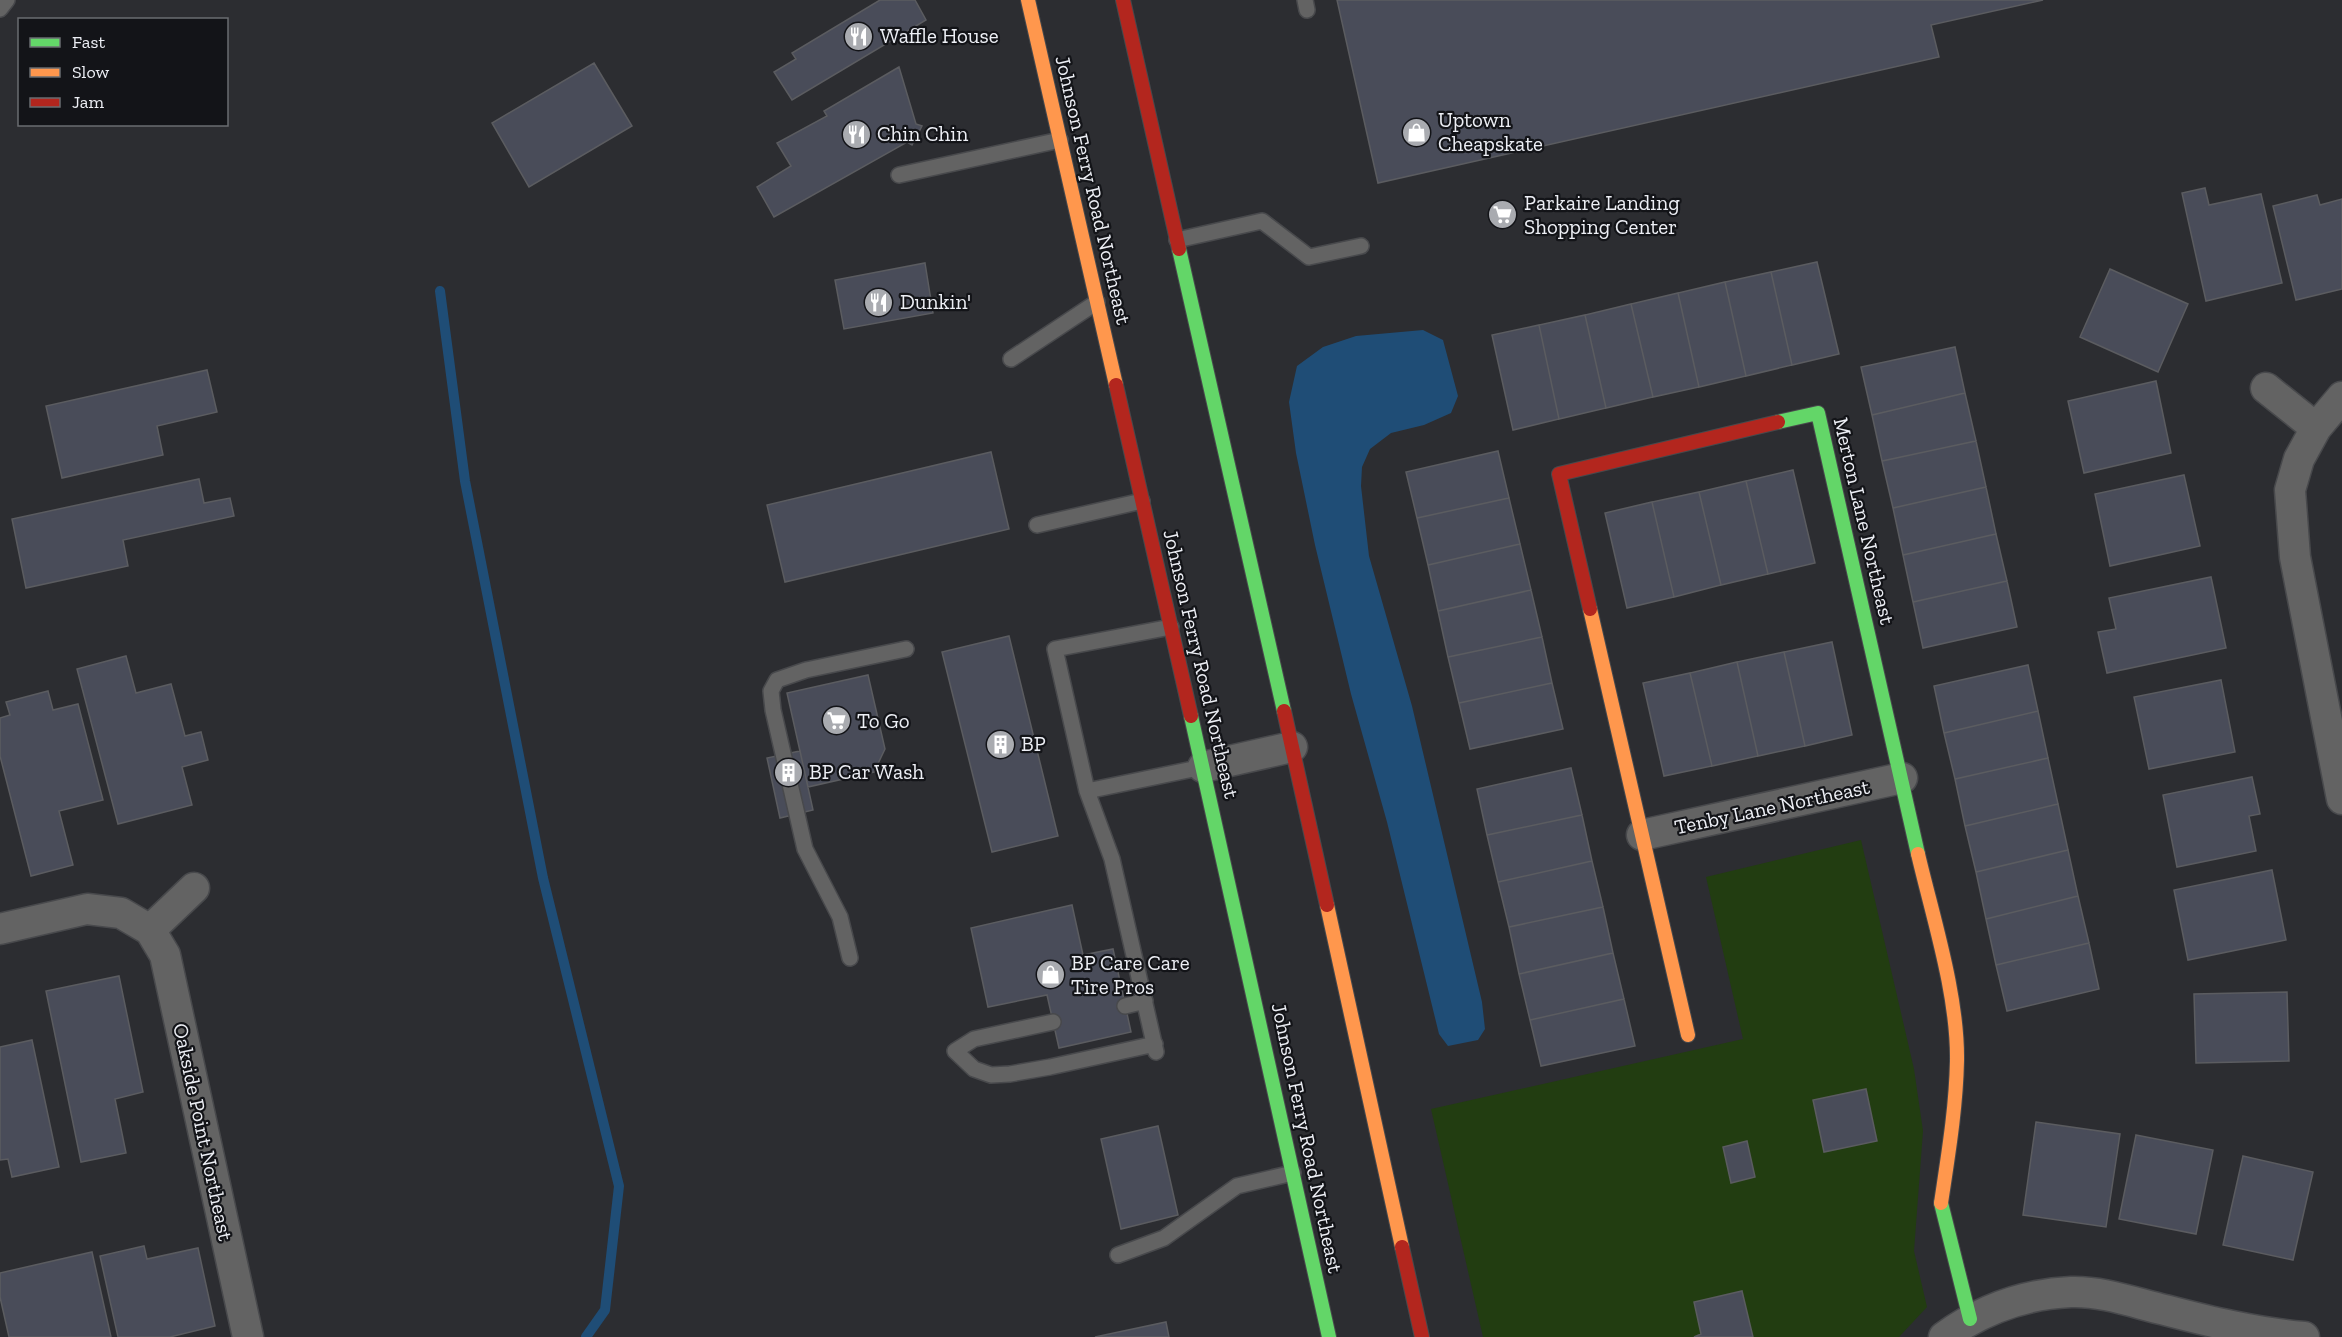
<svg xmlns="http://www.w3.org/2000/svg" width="2342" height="1337" font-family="'Zilla Slab',serif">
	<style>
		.green { fill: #223d11 }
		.water { fill: #1f4d76 }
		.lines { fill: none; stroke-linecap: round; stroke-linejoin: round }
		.stream { stroke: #1f4d76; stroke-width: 10 }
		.building { fill: #494c59; stroke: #5b5c60; stroke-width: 1.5 }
		.lane-casing { stroke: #48494c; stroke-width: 18 }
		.street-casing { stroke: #48494c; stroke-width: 33 }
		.fast-casing { stroke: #48494c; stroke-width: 16 }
		.slow-casing { stroke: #48494c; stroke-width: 16 }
		.jam-casing { stroke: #48494c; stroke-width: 16 }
		.lane { stroke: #636363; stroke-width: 15 }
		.street { stroke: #636363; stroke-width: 30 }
		.fast { stroke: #63d668; stroke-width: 14 }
		.slow { stroke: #ff974d; stroke-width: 14 }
		.jam { stroke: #b3261e; stroke-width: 14 }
		.labels { text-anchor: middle; stroke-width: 4.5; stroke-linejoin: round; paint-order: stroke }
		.poi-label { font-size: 21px; fill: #edeff5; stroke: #131418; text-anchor: start }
		.street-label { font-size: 21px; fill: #edeff5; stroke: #131418 }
	</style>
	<rect width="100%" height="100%" fill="#2c2d31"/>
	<path class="green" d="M1861,840L1914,1069L1923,1131L1914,1251L1927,1307L1899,1337H1483L1431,1109L1743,1039L1706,877Z"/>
	<path class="water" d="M1423,330L1443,340L1458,396L1451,413L1424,425L1391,433L1370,449L1362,467L1361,486L1369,556L1412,706L1482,1002L1485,1029L1478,1040L1448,1046L1439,1034L1387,822L1351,694L1315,545L1296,453L1289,402L1297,366L1323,347L1356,336Z"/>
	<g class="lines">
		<path class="stream" d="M440,291L465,481L543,878L619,1186L605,1310L586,1337"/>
	</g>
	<path class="building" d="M880,0H915L926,20L792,100L774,72L796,59L792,53Z
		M1337,0H2043L1931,25L1939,57L1378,183Z
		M594,63L632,126L529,187L492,123Z
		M899,67L916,124L922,126L912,145L907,142L774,217L757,187L791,166L777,143L827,116L824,111Z
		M2205,188L2209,205L2261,194L2282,283L2206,301L2182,193Z
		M2317,195L2320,205L2342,199V289L2296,300L2273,206Z
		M1817,262L1839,354L1792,365L1771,272Z
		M925,263L933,313L844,329L835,280Z
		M2110,269L2188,304L2158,372L2080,337Z
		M1771,272L1792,365L1746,376L1725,282Z
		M1725,282L1746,376L1699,387L1678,293Z
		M1678,293L1699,387L1653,397L1631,304Z
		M1631,304L1653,397L1606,408L1585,315Z
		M1585,315L1606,408L1559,419L1539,325Z
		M1539,325L1559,419L1513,430L1492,335Z
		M1955,347L1965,393L1872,415L1861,367Z
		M207,370L217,412L157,426L163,455L62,478L46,406Z
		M2156,381L2171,453L2084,473L2068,401Z
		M1965,393L1976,441L1882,461L1872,415Z
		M1976,441L1986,487L1893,508L1882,461Z
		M1498,451L1509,498L1417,518L1406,472Z
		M991,452L1009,529L785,582L767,505Z
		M1793,470L1815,563L1768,574L1746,481Z
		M2184,475L2200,546L2110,566L2095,494Z
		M199,479L204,503L230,498L234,516L123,540L128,566L26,588L12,519Z
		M1746,481L1768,574L1721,585L1699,492Z
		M1986,487L1996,534L1903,555L1893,508Z
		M1699,492L1721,585L1674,597L1652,502Z
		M1509,498L1520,544L1428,565L1417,518Z
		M1652,502L1674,597L1627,608L1605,513Z
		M1996,534L2007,581L1913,602L1903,555Z
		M1520,544L1531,590L1438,611L1428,565Z
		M2211,577L2226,648L2107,673L2098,632L2116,629L2109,598Z
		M2007,581L2017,627L1923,648L1913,602Z
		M1531,590L1542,637L1448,657L1438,611Z
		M1009,636L1058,836L992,852L942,652Z
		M1542,637L1552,683L1459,703L1448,657Z
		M1832,642L1852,735L1805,746L1784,652Z
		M1784,652L1805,746L1758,756L1737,662Z
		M126,656L136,693L171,684L185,736L201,732L208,760L182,767L192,805L118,824L77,669Z
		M1737,662L1758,756L1712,766L1690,673Z
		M2028,665L2038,711L1944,733L1934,686Z
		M1690,673L1712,766L1664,776L1643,683Z
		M868,675L885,749L874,772L808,787L787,693Z
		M2221,680L2235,752L2149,769L2134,697Z
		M1552,683L1563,729L1470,749L1459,703Z
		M48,691L53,710L78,704L103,800L59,811L73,865L31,876L0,756V718L10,715L6,702Z
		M2038,711L2048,758L1955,779L1944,733Z
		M800,751L813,810L780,818L767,758Z
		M2048,758L2058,804L1965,826L1955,779Z
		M1571,768L1582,815L1487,835L1477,789Z
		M2252,777L2260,814L2249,816L2256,851L2177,867L2163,795Z
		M2058,804L2068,850L1976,872L1965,826Z
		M1582,815L1592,861L1498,882L1487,835Z
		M2068,850L2078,896L1986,919L1976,872Z
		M1592,861L1603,907L1509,927L1498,882Z
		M2272,870L2286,940L2188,960L2174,890Z
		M2078,896L2089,943L1996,965L1986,919Z
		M1072,905L1083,955L1113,949L1131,1032L1059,1048L1047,995L988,1007L971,928Z
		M1603,907L1613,953L1519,974L1509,927Z
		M2089,943L2099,989L2007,1011L1996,965Z
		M1613,953L1624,999L1530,1020L1519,974Z
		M119,976L143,1092L115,1099L126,1153L81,1162L46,991Z
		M2287,992L2289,1061L2196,1063L2194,994Z
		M1624,999L1635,1046L1541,1066L1530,1020Z
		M32,1040L59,1167L12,1177L8,1159L0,1160V1047Z
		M1866,1089L1877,1141L1824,1152L1813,1100Z
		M2036,1122L2120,1134L2106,1227L2023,1215Z
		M1158,1126L1178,1215L1121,1229L1101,1139Z
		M2136,1135L2213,1150L2196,1234L2119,1219Z
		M1747,1141L1755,1177L1731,1183L1723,1147Z
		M2243,1156L2313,1172L2293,1260L2223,1245Z
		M144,1246L147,1259L198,1248L215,1326L170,1337H118L100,1256Z
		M92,1252L111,1337H9L0,1297V1273Z
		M1742,1291L1753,1337H1694L1701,1334L1694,1302Z
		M1166,1322L1169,1337H1095Z"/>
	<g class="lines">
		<defs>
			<path id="lane" d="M1305,0L1307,10
				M0,9L7,0
				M899,175L1060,140
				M1177,240L1262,221L1309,257L1361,246
				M1011,359L1097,302
				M1037,525L1142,501
				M1087,791L1055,649L1171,627
				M850,958L840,917L805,849L773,710L771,691L777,680L806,670L906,649
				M1125,1006L1145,1001
				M1053,1022L974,1039L955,1051L974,1069L991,1075L1010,1074L1050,1067L1155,1044
				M1156,1052L1112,859L1087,791L1203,767
				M1118,1255L1164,1238L1237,1186L1293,1173"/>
			<path id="street" d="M2266,388L2316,428
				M2342,397L2316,428L2299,459L2290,490L2295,557L2342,799
				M1203,767L1292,747
				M1642,835L1902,778
				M0,929L87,909L121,913L150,930L165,955L248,1337
				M150,930L194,888
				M1944,1337C1981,1310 2025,1294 2071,1292C2103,1291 2135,1303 2165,1310C2211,1322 2257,1333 2304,1337"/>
			<path id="fast" d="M1179,249L1284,711
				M1778,422L1818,413L1918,854
				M1191,716L1329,1337
				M1941,1203L1970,1319"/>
			<path id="slow" d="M1028,0L1116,385
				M1590,609L1688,1035
				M1918,854C1933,918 1958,995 1957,1061C1956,1109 1948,1156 1941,1203
				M1327,905L1402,1247"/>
			<path id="jam" d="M1123,0L1179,249
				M1116,385L1191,716
				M1590,609L1559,474L1778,422
				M1284,711L1327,905
				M1402,1247L1422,1337"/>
		</defs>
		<use href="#lane" class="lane-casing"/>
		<use href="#street" class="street-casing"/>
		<use href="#fast" class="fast-casing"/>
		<use href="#slow" class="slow-casing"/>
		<use href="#jam" class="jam-casing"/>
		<use href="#lane" class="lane"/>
		<use href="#street" class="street"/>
		<use href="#fast" class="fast"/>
		<use href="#slow" class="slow"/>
		<use href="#jam" class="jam"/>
	</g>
	<defs>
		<symbol id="restaurant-disc" viewBox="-11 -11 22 22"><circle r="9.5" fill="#a9abb0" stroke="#131418"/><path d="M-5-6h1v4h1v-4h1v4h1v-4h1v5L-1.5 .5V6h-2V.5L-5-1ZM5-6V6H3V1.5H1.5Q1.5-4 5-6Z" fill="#fff"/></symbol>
		<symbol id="shop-disc" viewBox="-11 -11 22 22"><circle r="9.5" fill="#a9abb0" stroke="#131418"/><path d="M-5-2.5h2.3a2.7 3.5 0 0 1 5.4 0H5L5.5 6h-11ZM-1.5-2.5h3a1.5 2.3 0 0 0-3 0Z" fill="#fff"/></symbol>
		<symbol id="supermarket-disc" viewBox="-11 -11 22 22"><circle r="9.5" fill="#a9abb0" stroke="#131418"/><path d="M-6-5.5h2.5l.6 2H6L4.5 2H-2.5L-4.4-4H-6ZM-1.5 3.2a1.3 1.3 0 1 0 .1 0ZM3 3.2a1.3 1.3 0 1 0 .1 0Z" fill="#fff"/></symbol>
		<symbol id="building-disc" viewBox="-11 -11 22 22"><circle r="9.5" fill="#a9abb0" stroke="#131418"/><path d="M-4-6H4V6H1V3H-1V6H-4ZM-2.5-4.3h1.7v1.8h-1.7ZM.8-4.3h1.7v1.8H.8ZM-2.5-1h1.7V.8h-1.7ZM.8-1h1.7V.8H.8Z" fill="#fff"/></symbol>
	</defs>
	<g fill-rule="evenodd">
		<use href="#restaurant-disc" x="842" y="20" width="33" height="33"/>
		<use href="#shop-disc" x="1400" y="116" width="33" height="33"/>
		<use href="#restaurant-disc" x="840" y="118" width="33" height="33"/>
		<use href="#supermarket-disc" x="1486" y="198" width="33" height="33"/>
		<use href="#restaurant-disc" x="862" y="286" width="33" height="33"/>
		<use href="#supermarket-disc" x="820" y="704" width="33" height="33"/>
		<use href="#building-disc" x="984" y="728" width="33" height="33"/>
		<use href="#building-disc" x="772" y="756" width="33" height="33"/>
		<use href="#shop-disc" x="1034" y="958" width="33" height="33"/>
	</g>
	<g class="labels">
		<g class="poi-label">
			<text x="880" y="43">Waffle House</text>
			<text x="1438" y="127">Uptown<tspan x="1438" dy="24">Cheapskate</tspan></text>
			<text x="877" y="141">Chin Chin</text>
			<text x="1524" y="210">Parkaire Landing<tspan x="1524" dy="24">Shopping Center</tspan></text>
			<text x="900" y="309">Dunkin'</text>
			<text x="857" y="728">To Go</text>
			<text x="1021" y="751">BP</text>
			<text x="809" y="779">BP Car Wash</text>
			<text x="1071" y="970">BP Care Care<tspan x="1071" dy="24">Tire Pros</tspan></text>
		</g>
		<g class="street-label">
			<text transform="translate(1093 190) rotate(77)" y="7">Johnson Ferry Road Northeast</text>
			<text transform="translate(1864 521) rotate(77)" y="7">Merton Lane Northeast</text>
			<text transform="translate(1201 664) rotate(77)" y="7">Johnson Ferry Road Northeast</text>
			<text transform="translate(1772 807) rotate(-12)" y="7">Tenby Lane Northeast</text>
			<text transform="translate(203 1132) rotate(78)" y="7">Oakside Point Northeast</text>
			<text transform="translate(1307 1138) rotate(78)" y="7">Johnson Ferry Road Northeast</text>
		</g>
	</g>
	<rect x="18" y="18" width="210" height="108" fill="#131418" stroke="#6a6c70" stroke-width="1.5"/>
	<rect x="30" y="38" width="30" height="9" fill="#63d668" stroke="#6a6c70" stroke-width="1.5"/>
	<text x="72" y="48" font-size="18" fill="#edeff5">Fast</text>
	<rect x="30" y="68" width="30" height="9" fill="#ff974d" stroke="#6a6c70" stroke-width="1.5"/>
	<text x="72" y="78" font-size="18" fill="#edeff5">Slow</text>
	<rect x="30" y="98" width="30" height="9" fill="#b3261e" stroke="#6a6c70" stroke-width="1.5"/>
	<text x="72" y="108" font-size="18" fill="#edeff5">Jam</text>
</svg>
